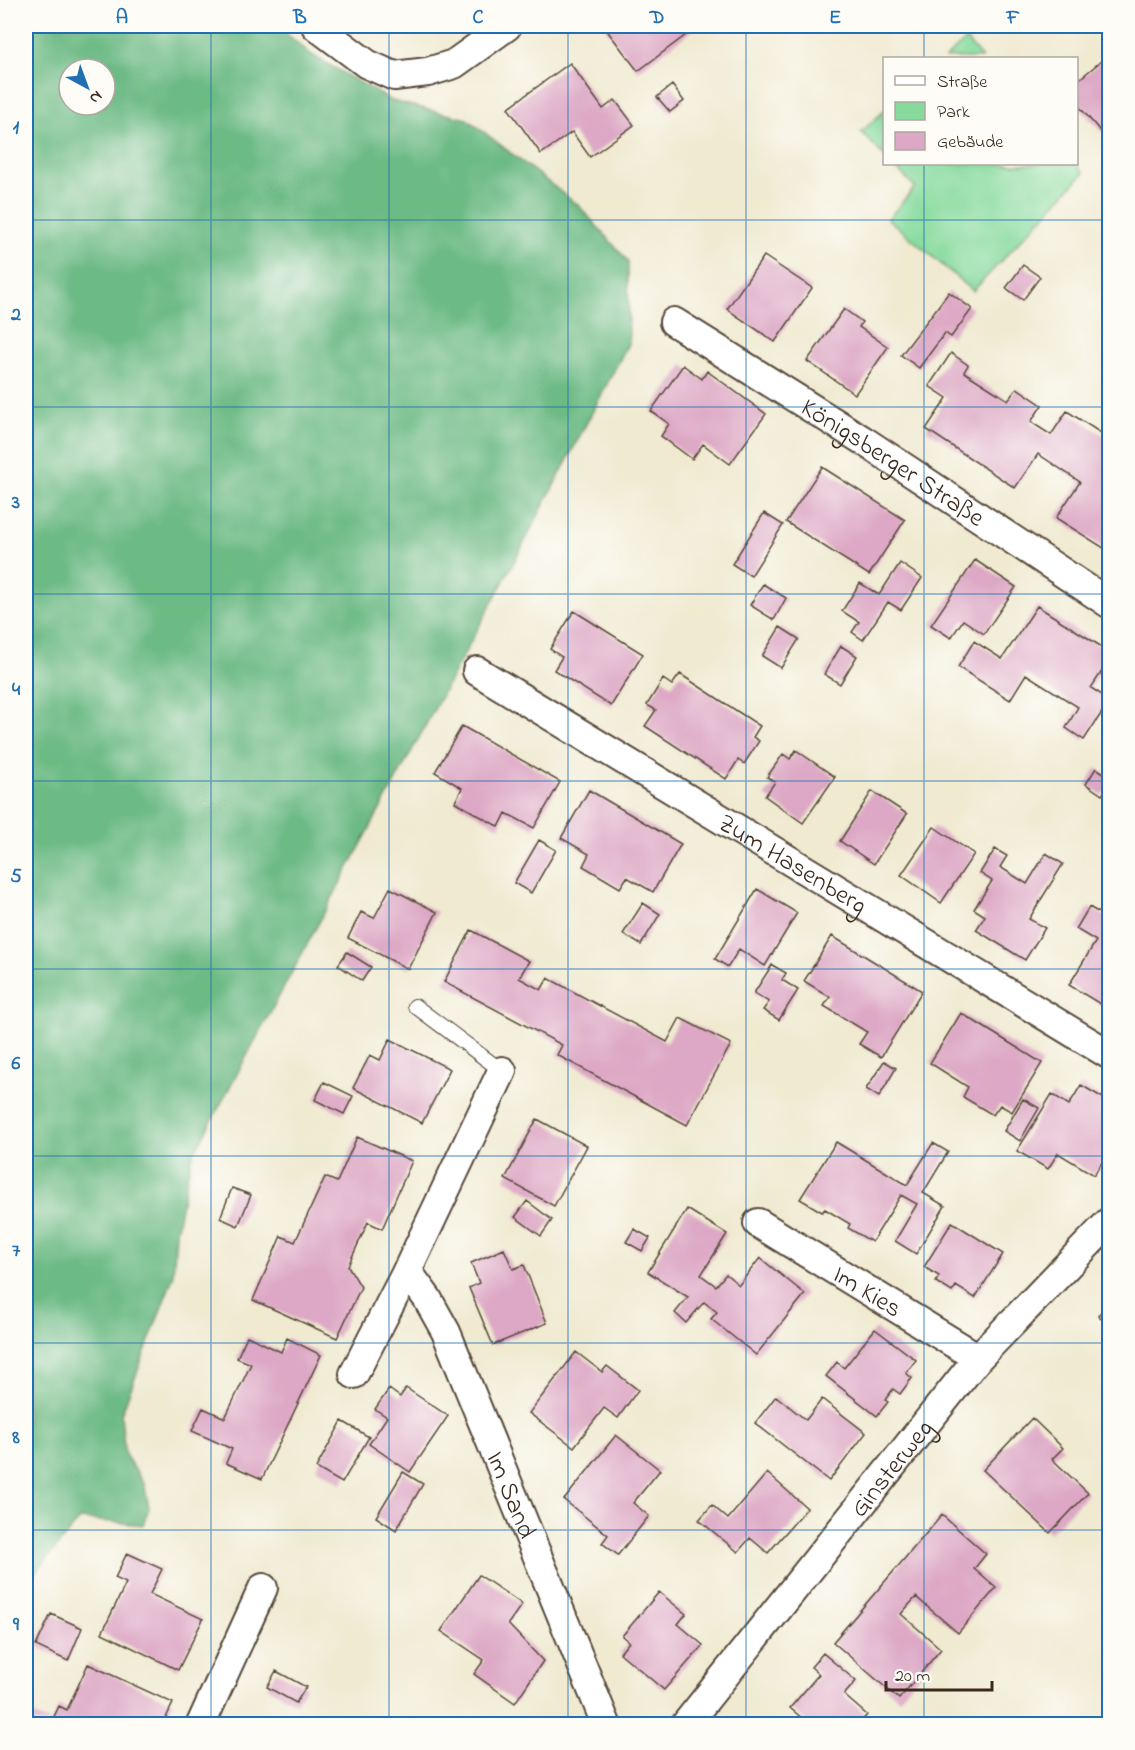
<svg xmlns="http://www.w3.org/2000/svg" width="1135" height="1750" font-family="'Indie Flower',sans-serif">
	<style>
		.green { fill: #86da9d; stroke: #60825e; stroke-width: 1.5 }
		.forest { fill: #6cba84; stroke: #547251; stroke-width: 1.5; fill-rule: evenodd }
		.building { fill: #dda8c5 }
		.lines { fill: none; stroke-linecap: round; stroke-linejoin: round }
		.service-casing { stroke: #564739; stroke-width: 16 }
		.minor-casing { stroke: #564739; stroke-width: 32 }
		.service { stroke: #fff; stroke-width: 14 }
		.minor { stroke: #fff; stroke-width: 28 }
		.grid { fill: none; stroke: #1f6fb2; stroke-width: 1.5; stroke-opacity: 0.55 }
		.labels { text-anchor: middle; stroke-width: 5; stroke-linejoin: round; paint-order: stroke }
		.street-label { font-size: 26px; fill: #3b2a1e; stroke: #fdfcf7 }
		.neatline { fill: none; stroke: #1f6fb2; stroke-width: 2 }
		.grid-label { font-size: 20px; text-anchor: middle; font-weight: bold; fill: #1f6fb2 }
	</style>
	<rect width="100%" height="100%" fill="#fdfcf7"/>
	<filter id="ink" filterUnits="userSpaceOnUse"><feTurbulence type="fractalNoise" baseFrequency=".0167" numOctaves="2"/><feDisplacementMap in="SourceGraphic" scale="12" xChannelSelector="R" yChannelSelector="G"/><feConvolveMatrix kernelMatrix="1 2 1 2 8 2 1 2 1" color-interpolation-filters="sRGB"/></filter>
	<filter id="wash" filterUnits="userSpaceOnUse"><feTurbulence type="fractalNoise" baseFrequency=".008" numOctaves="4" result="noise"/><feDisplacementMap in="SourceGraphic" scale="24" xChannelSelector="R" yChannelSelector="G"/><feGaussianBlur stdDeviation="1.35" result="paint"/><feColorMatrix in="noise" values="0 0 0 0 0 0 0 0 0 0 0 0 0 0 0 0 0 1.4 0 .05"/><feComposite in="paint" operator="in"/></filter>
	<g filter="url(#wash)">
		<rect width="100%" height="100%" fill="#f0ead1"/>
		<path class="green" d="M966,40L982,58H945Z
			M884,111V156L861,132Z
			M892,164H1076L1084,173L973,291L888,219L915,187Z"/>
		<path class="forest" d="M26,26H277L312,55L392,101L467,119L579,206L628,261L629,342L515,560L191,1159L176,1232L173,1277L121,1415L125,1455L144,1483L149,1508L143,1525L80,1519L26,1584ZM69,69H105V105H69Z"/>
		<g id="blocks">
			<path class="building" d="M609,26H698L638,71L605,28Z
				M1110,43V125L1101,132L1076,103V82L1107,56L1102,50Z
				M570,63L603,109L615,100L634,125L590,157L572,132L541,154L508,108Z
				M672,85L684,101L670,112L657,97Z
				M764,256L812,288L775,342L727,309Z
				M1023,265L1040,277L1023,300L1006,288Z
				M949,292L972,309L951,337L945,333L919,368L901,355Z
				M844,309L862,322L859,327L888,347L855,394L807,361Z
				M951,353L968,365L964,372L1008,400L1017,388L1042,405L1031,422L1051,435L1067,411L1110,439V552L1056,518L1080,482L1038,454L1015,488L926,429L947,398L929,386Z
				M683,365L702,379L707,371L766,414L730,464L703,444L692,459L661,436L669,424L651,411Z
				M822,467L905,520L869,575L786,522Z
				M764,513L783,525L751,576L732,564Z
				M975,560L1016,587L984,634L963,620L951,638L931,625Z
				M900,563L922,578L901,610L888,602L863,640L852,632L859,622L842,611L860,583L879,595Z
				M763,584L786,598L774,620L750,605Z
				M1037,606L1110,652V659L1091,688L1110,700L1084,740L1066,728L1078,707L1026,674L1010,700L958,667L974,641L1002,659Z
				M574,611L643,654L611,706L554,670L562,657L550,649Z
				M780,627L799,639L781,668L762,656Z
				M841,646L857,656L840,684L824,674Z
				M680,674L760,726L753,737L759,741L744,764L738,760L726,779L645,726L656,710L647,705L663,679L672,685Z
				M462,726L560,782L534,828L506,813L499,827L455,802L462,788L435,772Z
				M796,750L835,777L803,823L765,796L775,782L767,777L783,754L790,759Z
				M1096,768L1110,777V785L1102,795L1086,784Z
				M589,790L681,844L653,892L627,877L620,888L583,866L589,854L561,838Z
				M872,791L907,814L874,864L840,841Z
				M934,827L974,854L941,903L901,875Z
				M539,840L556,850L531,893L514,883Z
				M995,849L1007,856L1000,867L1027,884L1046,853L1063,864L1029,919L1045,928L1025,960L976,930L985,916L974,909L992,881L980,873Z
				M390,888L437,912L408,969L348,938L361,912L374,918Z
				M757,889L797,913L765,966L739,949L728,967L715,959Z
				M643,903L660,914L641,945L623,934Z
				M1089,907L1110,919V999L1105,1007L1069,985L1096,941L1076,929Z
				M471,930L529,961L519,978L541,990L548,978L667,1042L680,1018L731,1044L687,1125L557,1055L562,1045L444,982Z
				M832,936L922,991L881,1057L859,1044L867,1032L824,1006L830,997L804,981Z
				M347,952L371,967L362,981L338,965Z
				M772,965L786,973L782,980L798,990L779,1020L763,1010L769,1002L754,993Z
				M961,1013L1042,1063L1012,1112L1000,1105L993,1115L963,1097L968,1087L930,1063Z
				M390,1039L450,1069L422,1123L353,1088L370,1055L380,1060Z
				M884,1061L896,1068L879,1097L866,1089Z
				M324,1082L353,1096L344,1114L315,1100Z
				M1081,1085L1110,1102V1150L1094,1175L1058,1153L1048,1169L1017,1151L1052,1094L1069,1105Z
				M1023,1099L1039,1108L1020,1141L1004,1131Z
				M537,1119L587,1146L554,1206L505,1179Z
				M357,1137L412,1161L382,1229L368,1222L348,1266L361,1287L337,1338L253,1300L281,1236L295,1242L325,1177L337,1182Z
				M836,1142L907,1185L933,1143L948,1152L923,1193L945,1206L916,1254L895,1241L917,1204L901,1195L872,1242L848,1228L850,1224L825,1209L822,1212L800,1199Z
				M232,1188L251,1195L238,1226L220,1218Z
				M527,1201L552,1220L541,1236L515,1217Z
				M687,1209L727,1234L701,1275L716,1286L726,1274L739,1285L760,1258L805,1294L756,1355L711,1319L717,1312L704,1302L686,1323L675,1313L688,1297L648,1272Z
				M952,1222L1003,1254L975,1298L956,1286L952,1292L936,1282L939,1276L924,1267Z
				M634,1229L650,1238L642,1251L626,1242Z
				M504,1249L513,1269L524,1265L547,1323L493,1345L469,1288L479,1283L471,1263Z
				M1110,1304V1326L1098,1315Z
				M875,1329L916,1360L906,1373L912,1378L900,1394L893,1389L885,1400L888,1402L877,1416L826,1376L837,1362L844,1368Z
				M247,1336L281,1352L287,1338L321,1355L262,1479L226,1463L232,1449L192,1431L203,1408L225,1418L251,1364L237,1358Z
				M576,1352L602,1372L607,1366L638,1390L618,1418L604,1408L574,1447L529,1413Z
				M406,1388L448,1416L410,1472L369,1444L387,1417L375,1409L389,1389L400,1397Z
				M776,1396L806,1420L822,1399L866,1433L829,1481L755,1423Z
				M1032,1418L1063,1448L1052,1459L1088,1493L1050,1533L983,1470Z
				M342,1421L369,1437L342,1483L316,1468Z
				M616,1435L660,1470L633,1503L649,1516L618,1555L602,1543L608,1535L564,1500Z
				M403,1472L423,1484L396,1530L376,1517Z
				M767,1473L807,1508L768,1553L750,1538L738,1552L699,1520L712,1505L728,1519Z
				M942,1515L986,1554L974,1569L996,1588L958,1633L916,1597L901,1614L941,1649L899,1699L833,1642Z
				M127,1553L162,1569L150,1594L203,1619L178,1670L102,1633L126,1583L115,1578Z
				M479,1575L522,1604L508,1624L543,1661L515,1703L474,1674L484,1660L441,1631Z
				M659,1592L686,1614L678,1624L703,1645L664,1690L620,1653L629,1642L622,1636Z
				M51,1614L82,1628L68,1661L36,1646Z
				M823,1653L856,1681L844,1695L867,1715L859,1724H809L790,1708L819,1674L811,1667Z
				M88,1664L173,1703L163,1724H100L91,1721L89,1724H29L33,1715L51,1723L59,1706L67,1710Z
				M276,1671L306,1687L296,1703L267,1687Z"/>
		</g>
	</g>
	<g filter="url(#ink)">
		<use href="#blocks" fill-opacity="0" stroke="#564739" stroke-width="1.5"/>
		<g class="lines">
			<defs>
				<path id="service" d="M415,1006L502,1071"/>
				<g id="minor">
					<path d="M316,26L367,64L394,76L428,72L454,64L507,26"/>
					<path id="s1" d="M674,322L864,441L1110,604"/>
					<path id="s2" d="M477,671L1110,1055"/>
					<path id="s3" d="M758,1223L978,1358"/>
					<path id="s4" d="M407,1271L427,1298L446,1332L606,1724"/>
					<path d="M354,1374L407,1271L502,1071"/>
					<path d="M201,1724L263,1588"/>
					<path id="s5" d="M686,1724L978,1358L1110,1221"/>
				</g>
			</defs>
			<use href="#service" class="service-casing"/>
			<use href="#minor" class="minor-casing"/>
			<use href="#service" class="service"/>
			<use href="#minor" class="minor"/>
		</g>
	</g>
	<path class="grid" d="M211,26V1724M389,26V1724M568,26V1724M746,26V1724M924,26V58M924,164V1724M26,220H1110M26,407H1110M26,594H1110M26,781H1110M26,969H1110M26,1156H1110M26,1343H1110M26,1530H1110"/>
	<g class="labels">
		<g class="street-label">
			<text dy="9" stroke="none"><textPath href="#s1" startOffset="260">Königsberger Straße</textPath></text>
			<text dy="9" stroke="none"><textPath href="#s2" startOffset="370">Zum Hasenberg</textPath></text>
			<text dy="9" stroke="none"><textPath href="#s3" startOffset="129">Im Kies</textPath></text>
			<text dy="9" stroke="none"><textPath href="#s5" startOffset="328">Ginsterweg</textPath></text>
			<text dy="9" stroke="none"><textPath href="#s4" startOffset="248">Im Sand</textPath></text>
		</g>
	</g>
	<rect width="1135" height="1750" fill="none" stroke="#fdfcf7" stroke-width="66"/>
	<rect x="883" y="57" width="195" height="108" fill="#fdfcf7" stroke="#afa8a0" stroke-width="1.5"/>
	<rect x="895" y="76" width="30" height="9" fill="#ffffff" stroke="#afa8a0" stroke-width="1.5"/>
	<text x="937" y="87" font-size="18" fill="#3b2a1e">Straße</text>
	<rect x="895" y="102" width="30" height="18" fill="#86da9d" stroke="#afa8a0" stroke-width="1.5"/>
	<text x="937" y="117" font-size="18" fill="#3b2a1e">Park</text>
	<rect x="895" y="132" width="30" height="18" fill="#dda8c5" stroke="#afa8a0" stroke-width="1.5"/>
	<text x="937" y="147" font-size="18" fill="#3b2a1e">Gebäude</text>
	<g transform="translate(87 87) rotate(139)"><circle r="28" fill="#fdfcf7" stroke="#afa8a0" stroke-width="1.5"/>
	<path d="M0-4.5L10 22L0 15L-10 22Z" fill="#1f6fb2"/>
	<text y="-9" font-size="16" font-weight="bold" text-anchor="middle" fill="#3b2a1e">N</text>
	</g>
	<path d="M886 1681v9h106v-9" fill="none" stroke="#3b2a1e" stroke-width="3"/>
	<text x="895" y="1681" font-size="18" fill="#3b2a1e" stroke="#fdfcf7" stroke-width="4.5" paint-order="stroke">20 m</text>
	<rect x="33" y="33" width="1069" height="1684" class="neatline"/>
	<g class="grid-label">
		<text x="122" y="23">A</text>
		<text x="300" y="23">B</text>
		<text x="478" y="23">C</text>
		<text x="657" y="23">D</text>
		<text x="835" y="23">E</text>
		<text x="1013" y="23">F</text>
		<text x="16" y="133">1</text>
		<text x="16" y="320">2</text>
		<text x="16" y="508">3</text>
		<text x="16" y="695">4</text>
		<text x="16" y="882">5</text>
		<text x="16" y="1069">6</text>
		<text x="16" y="1256">7</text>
		<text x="16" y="1443">8</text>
		<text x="16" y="1630">9</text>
	</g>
</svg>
